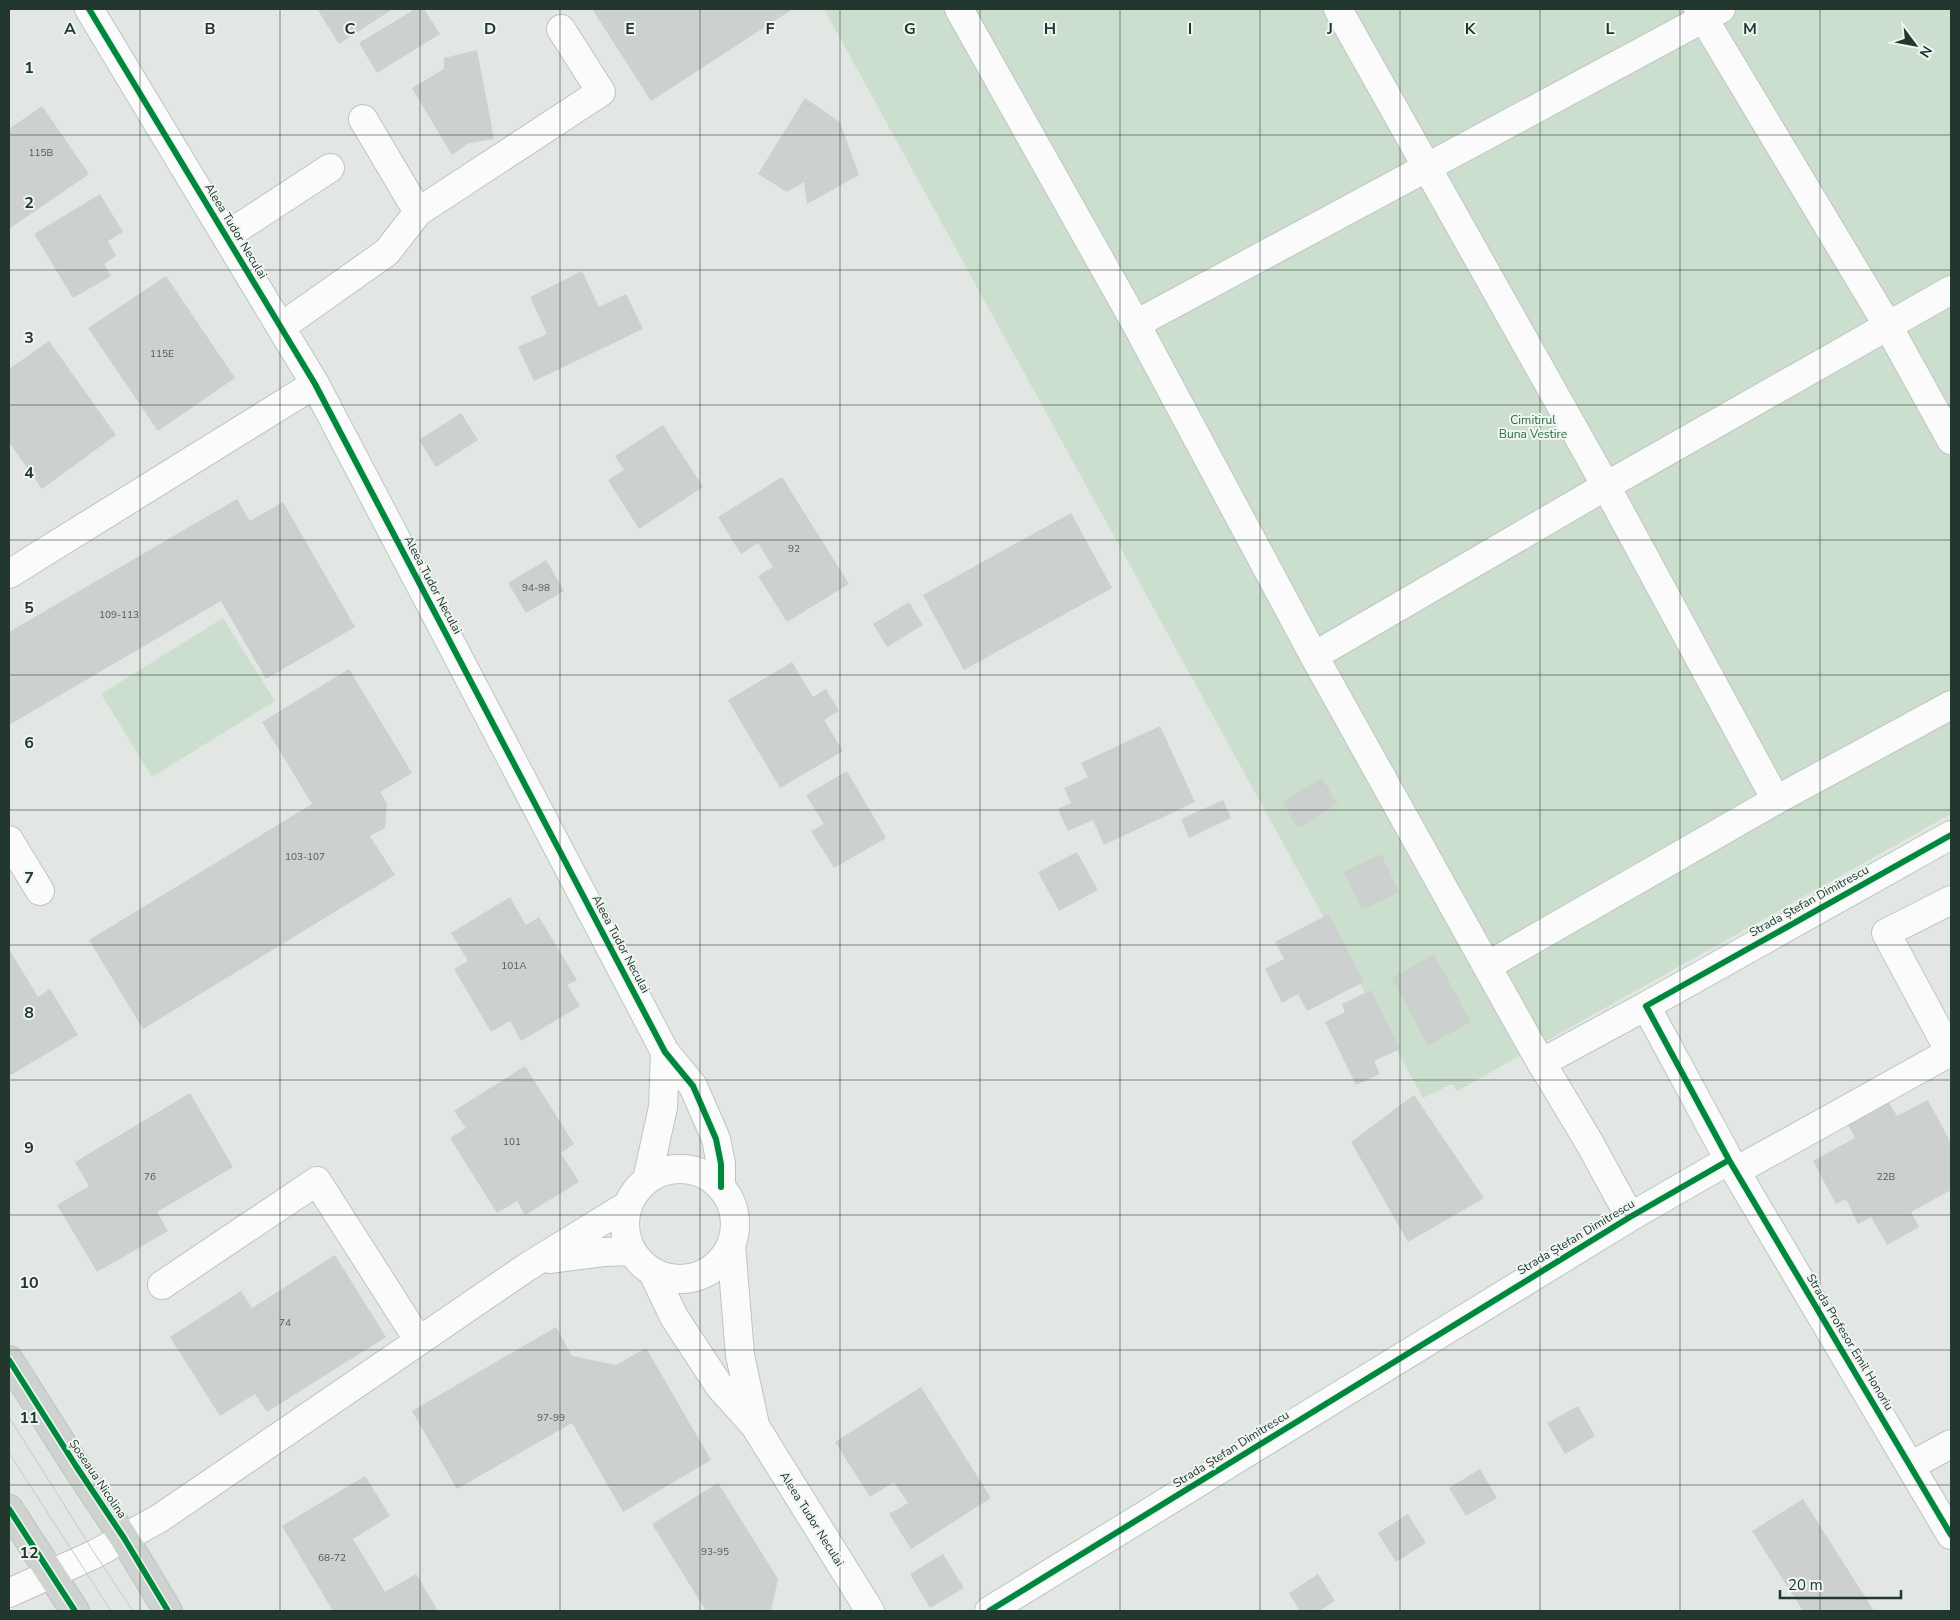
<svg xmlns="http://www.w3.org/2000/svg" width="1960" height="1620" font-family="'Nunito Sans',sans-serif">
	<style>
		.green { fill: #ccdfcf }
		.building { fill: #ccd0ce }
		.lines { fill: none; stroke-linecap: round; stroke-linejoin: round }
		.minor-casing { stroke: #bfc4c1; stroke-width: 30 }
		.major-casing { stroke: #bcc3c0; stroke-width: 30 }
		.minor { stroke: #fbfbfb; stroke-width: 28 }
		.major { stroke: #ced3d0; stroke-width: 28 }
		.tram { stroke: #c6c9c8; stroke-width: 1 }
		.cycleway-casing { stroke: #eff6f2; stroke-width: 9 }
		.cycleway { stroke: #00873e; stroke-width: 6 }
		.grid { fill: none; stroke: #22372e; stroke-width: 1; stroke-opacity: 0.55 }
		.labels { text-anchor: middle; stroke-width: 4; stroke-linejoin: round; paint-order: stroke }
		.number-label { font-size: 10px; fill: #4c5d56 }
		.street-label { font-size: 12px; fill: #22372e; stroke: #eff6f2 }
		.park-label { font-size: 12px; fill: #316a3e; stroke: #eff6f2 }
		.grid-label { font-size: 16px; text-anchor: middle; font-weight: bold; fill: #22372e; stroke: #eff6f2; stroke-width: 4; stroke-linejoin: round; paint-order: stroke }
	</style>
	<rect width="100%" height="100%" fill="#e2e7e4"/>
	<path class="green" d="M824,9H1951V814L1457,1091L1452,1084L1423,1098Z
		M223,618L275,701L152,777L101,694Z"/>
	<path class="building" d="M317,9H393L339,44Z
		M415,9H424L440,34L377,73L359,43Z
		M592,9H793L651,101Z
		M477,50L494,139L469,143L452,155L412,88L444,69V58Z
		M805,98L840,122L859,175L807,204L804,182L787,192L758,174Z
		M42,106L89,174L9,229V129Z
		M100,194L123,232L108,241L116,256L104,264L111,276L73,298L34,234Z
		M582,271L599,307L626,294L643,329L534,381L518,347L547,334L530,297Z
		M166,276L235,378L158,431L88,328Z
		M49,341L116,435L42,489L9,442V369Z
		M461,413L478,440L436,467L419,440Z
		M663,425L703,487L639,529L608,480L624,470L615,456Z
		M782,477L849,584L787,622L758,576L773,567L758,543L741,554L718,517Z
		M237,499L250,521L283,502L355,627L266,679L221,601L9,725V632Z
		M1071,513L1112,588L964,670L923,595Z
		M546,560L564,591L526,613L508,583Z
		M909,602L923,625L887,647L873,624Z
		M792,662L813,697L826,689L839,711L824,720L843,751L780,788L728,700Z
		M349,669L412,773L380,792L387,803L385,828L370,836L395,875L143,1029L89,940L312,804L262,722Z
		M1160,726L1195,802L1104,845L1093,820L1068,831L1058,809L1071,803L1064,788L1088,777L1081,763Z
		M847,771L886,838L834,868L811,831L824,824L806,795Z
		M1322,778L1338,804L1298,828L1282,802Z
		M1223,800L1231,818L1189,838L1181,819Z
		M1077,852L1098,890L1059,911L1038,872Z
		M1381,854L1399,892L1362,910L1343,872Z
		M510,897L526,925L539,917L577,980L567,985L580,1006L521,1041L510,1021L491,1032L454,969L468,961L451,933Z
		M1329,914L1364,982L1307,1011L1298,994L1282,1003L1265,969L1284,959L1275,942Z
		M9,949L38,997L50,989L78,1035L9,1076Z
		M1434,954L1471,1022L1428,1046L1392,978Z
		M1371,990L1400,1049L1374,1061L1380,1074L1356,1085L1325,1022L1345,1012L1342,1004Z
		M525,1066L574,1144L561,1153L579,1182L525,1215L517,1201L497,1213L450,1138L466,1128L454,1111Z
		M190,1093L233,1167L157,1212L168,1231L97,1272L57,1205L89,1186L75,1162Z
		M1414,1095L1484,1198L1408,1242L1351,1142Z
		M1928,1100L1951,1143V1190L1911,1212L1919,1227L1887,1245L1871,1217L1858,1224L1846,1199L1836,1204L1813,1161L1855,1138L1847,1123L1888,1101L1897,1116Z
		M335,1255L386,1337L267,1412L255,1394L220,1416L170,1337L241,1291L252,1308Z
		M556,1327L572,1356L616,1365L646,1348L711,1460L623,1512L572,1423L457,1489L412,1411Z
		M921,1387L991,1498L911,1549L889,1514L908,1503L894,1482L870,1497L835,1442Z
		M1578,1406L1595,1436L1565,1454L1547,1423Z
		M1480,1469L1497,1498L1466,1516L1449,1488Z
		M365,1476L390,1516L353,1539L385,1592L416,1574L438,1611H333L282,1526Z
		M718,1483L778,1579L771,1611H706L652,1524Z
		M1803,1499L1874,1611H1803L1752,1531Z
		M1408,1514L1426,1543L1396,1562L1378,1533Z
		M943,1554L964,1588L930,1608L910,1574Z
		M1318,1574L1335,1601L1319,1611H1300L1289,1593Z"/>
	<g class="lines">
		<defs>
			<path id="minor" d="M89,9L315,384L665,1052L693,1086L716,1139L721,1164V1187
				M959,9L1136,324
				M1338,9L1606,486L1776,800
				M1698,9L1888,326L1951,440
				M363,119L418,212
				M226,236L330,168
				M281,327L387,252L418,212L601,92L561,29
				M9,574L315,384
				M1314,656L1606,486L1951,290
				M1951,835L1646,1006L1729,1160L1951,1535
				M9,840L40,891
				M1951,900L1886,933L1951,1054
				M1487,966L1776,800L1951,705
				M1541,1063L1646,1006
				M625 1224a55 55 0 1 1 110 0a55 55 0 1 1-110 0Z
				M1736,1171L1950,1052
				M647,1180L663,1107L665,1052
				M1630,1217L1589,1142L1532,1047L1314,656L1136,324L1721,9
				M731,1245L740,1355L755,1425
				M549,1259L604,1252L632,1251
				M653,1273L674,1317L720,1387L755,1426L870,1611
				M162,1285L317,1181L419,1341
				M1910,1466L1951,1444
				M9,1593L95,1554L160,1518L527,1267L628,1205
				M989,1611L1630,1217L1729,1160"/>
			<path id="major" d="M9,1360L76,1466L124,1538L168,1611
				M9,1509L75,1611"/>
		</defs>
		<use href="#minor" class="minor-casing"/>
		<use href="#major" class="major-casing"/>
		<use href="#minor" class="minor"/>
		<use href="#major" class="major"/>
		<path class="tram" d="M9,1417L95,1554L133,1611
			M9,1453L111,1611"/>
		<defs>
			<path id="cycleway" d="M89,9L315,384L665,1052L693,1086L716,1139L721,1164V1187
				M1951,835L1646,1006L1729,1160L1951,1535
				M9,1360L76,1466L124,1538L168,1611
				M9,1509L75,1611
				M989,1611L1630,1217L1729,1160"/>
		</defs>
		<use href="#cycleway" class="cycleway-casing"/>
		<use href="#cycleway" class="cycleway"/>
	</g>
	<path class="grid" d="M140,9V1611M280,9V1611M420,9V1611M560,9V1611M700,9V1611M840,9V1611M980,9V1611M1120,9V1611M1260,9V1611M1400,9V1611M1540,9V1611M1680,9V1611M1820,9V1611M9,135H1951M9,270H1951M9,405H1951M9,540H1951M9,675H1951M9,810H1951M9,945H1951M9,1080H1951M9,1215H1951M9,1350H1951M9,1485H1951"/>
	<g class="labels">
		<g class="number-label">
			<text x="41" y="156">115B</text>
			<text x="162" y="357">115E</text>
			<text x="794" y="552">92</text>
			<text x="536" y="591">94-98</text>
			<text x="119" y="618">109-113</text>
			<text x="305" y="860">103-107</text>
			<text x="514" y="969">101A</text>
			<text x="512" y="1145">101</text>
			<text x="150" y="1180">76</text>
			<text x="1886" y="1180">22B</text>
			<text x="285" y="1326">74</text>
			<text x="551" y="1421">97-99</text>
			<text x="715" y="1555">93-95</text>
			<text x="332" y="1561">68-72</text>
		</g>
		<g class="street-label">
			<text transform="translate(236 231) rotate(59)" y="4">Aleea Tudor Neculai</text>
			<text transform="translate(433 585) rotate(62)" y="4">Aleea Tudor Neculai</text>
			<text transform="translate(1809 901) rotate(-29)" y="4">Strada Ștefan Dimitrescu</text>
			<text transform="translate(621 944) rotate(62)" y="4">Aleea Tudor Neculai</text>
			<text transform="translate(1576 1237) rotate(-31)" y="4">Strada Ștefan Dimitrescu</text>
			<text transform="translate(1850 1342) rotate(59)" y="4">Strada Profesor Emil Honoriu</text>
			<text transform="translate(1231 1449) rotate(-32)" y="4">Strada Ștefan Dimitrescu</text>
			<text transform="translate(98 1479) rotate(56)" y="4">Șoseaua Nicolina</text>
			<text transform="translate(812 1519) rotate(58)" y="4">Aleea Tudor Neculai</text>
		</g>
		<g class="park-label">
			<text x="1533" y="424">Cimitirul<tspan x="1533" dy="14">Buna Vestire</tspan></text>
		</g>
	</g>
	<g class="grid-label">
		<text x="70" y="34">A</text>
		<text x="210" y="34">B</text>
		<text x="350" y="34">C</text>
		<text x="490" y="34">D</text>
		<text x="630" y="34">E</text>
		<text x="770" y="34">F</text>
		<text x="910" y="34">G</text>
		<text x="1050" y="34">H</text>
		<text x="1190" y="34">I</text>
		<text x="1330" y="34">J</text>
		<text x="1470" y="34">K</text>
		<text x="1610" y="34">L</text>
		<text x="1750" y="34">M</text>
		<text x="29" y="73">1</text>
		<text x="29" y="208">2</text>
		<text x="29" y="343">3</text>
		<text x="29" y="478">4</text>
		<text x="29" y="613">5</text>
		<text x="29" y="748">6</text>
		<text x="29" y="883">7</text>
		<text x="29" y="1018">8</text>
		<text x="29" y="1153">9</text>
		<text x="29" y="1288">10</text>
		<text x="29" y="1423">11</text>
		<text x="29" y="1558">12</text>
	</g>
	<rect width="1960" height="1620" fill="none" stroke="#22372e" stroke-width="20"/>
	<g transform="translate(1915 45) rotate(122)" stroke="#eff6f2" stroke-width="4" paint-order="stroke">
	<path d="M0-4L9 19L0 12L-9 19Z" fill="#22372e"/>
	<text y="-8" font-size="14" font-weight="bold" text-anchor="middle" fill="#22372e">N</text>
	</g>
	<path d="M1780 1590v8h121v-8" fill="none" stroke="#22372e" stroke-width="2.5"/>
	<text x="1788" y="1590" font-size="15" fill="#22372e" stroke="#eff6f2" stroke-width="4" paint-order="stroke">20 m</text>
</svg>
